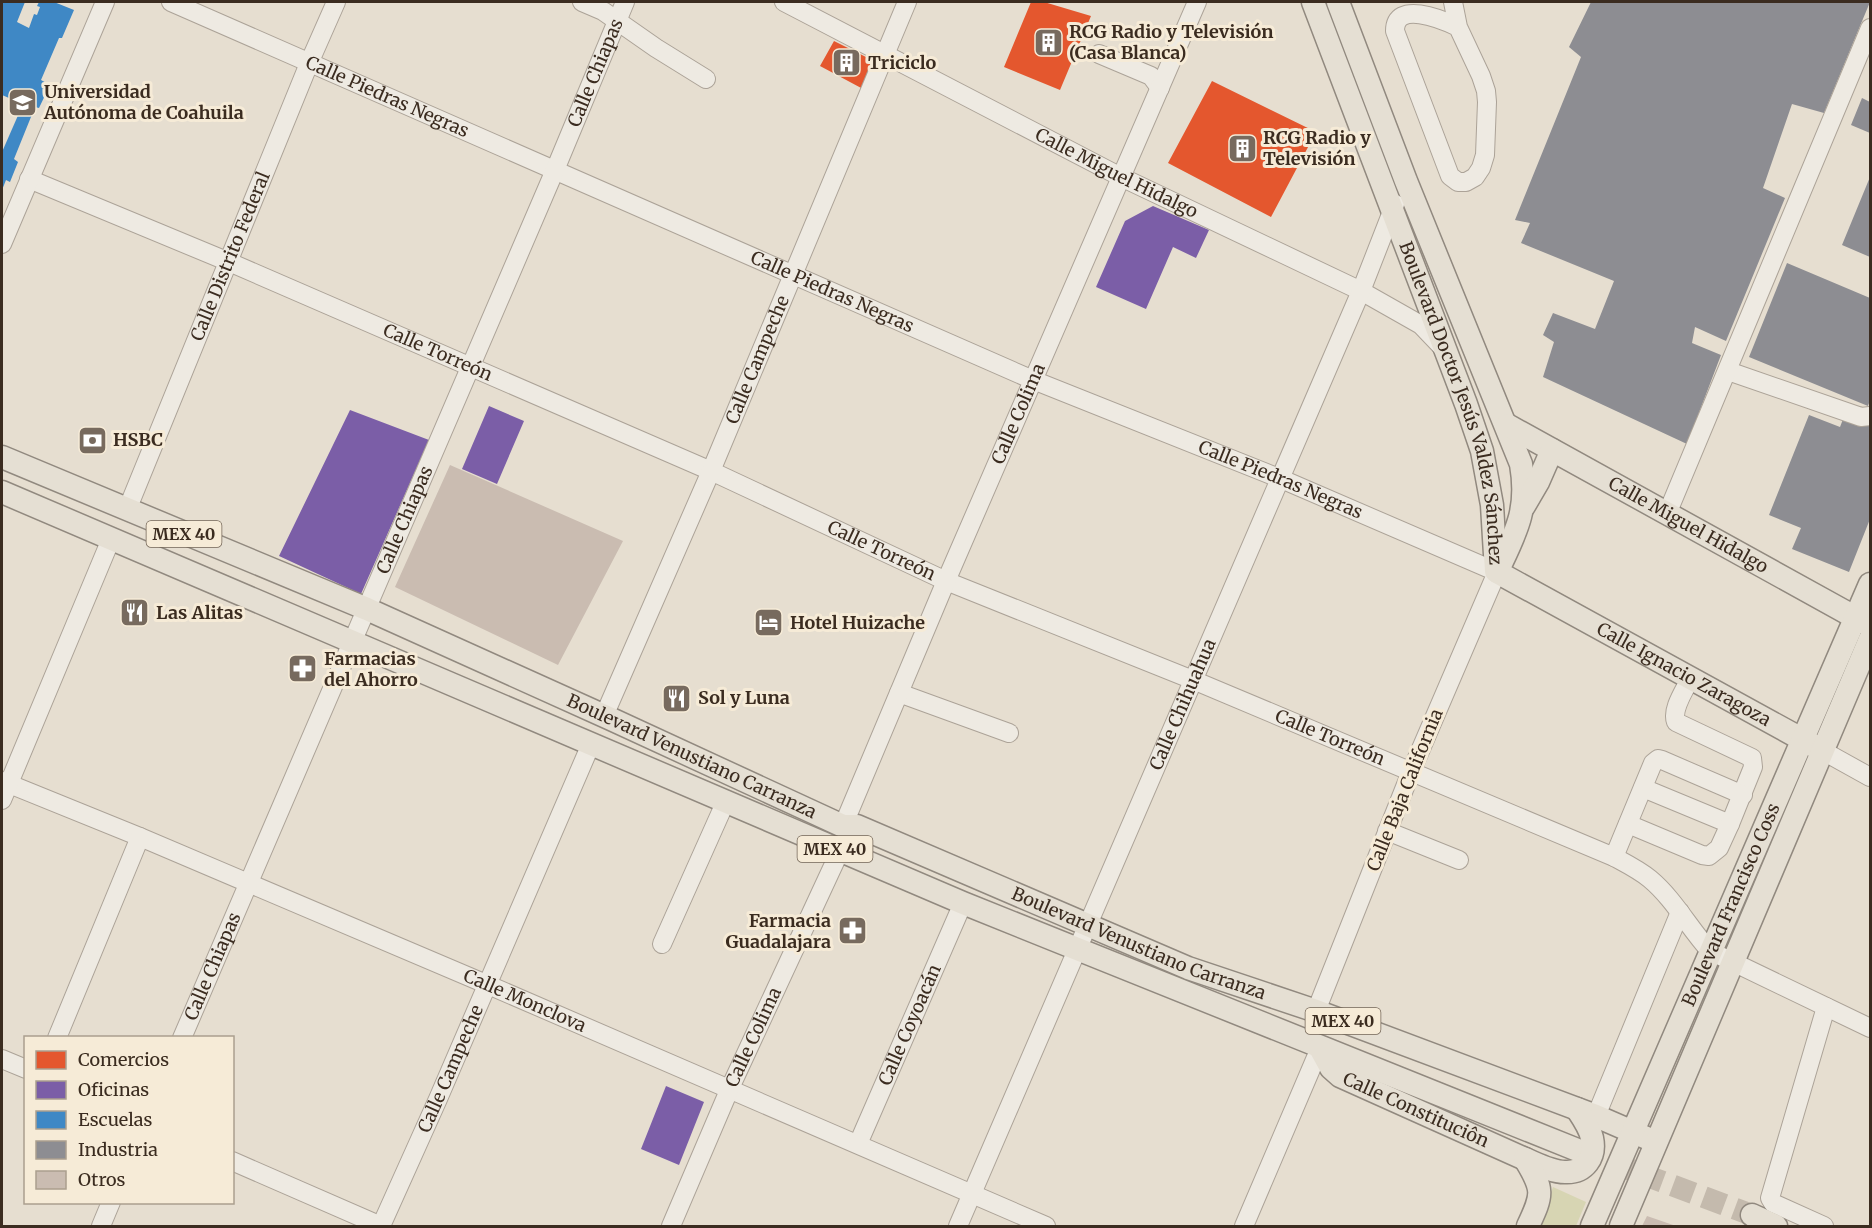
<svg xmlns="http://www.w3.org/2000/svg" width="1872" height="1228" font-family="Merriweather,serif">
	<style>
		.green { fill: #d7d5b3 }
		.shops { fill: #e4572e }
		.offices { fill: #7b5ea7 }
		.schools { fill: #3f88c5 }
		.industry { fill: #8d8d92 }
		.building { fill: #cabcb1 }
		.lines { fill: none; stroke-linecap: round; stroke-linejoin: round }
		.major-tunnel { stroke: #c4baad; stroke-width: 22; stroke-dasharray: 22 11; stroke-linecap: butt }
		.minor-casing { stroke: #aca398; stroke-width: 20 }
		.major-casing { stroke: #91897f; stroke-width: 25 }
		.minor { stroke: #eeeae2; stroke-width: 18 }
		.major { stroke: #e5dfd3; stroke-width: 22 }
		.labels { text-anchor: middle; stroke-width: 6; stroke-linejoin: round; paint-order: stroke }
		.shield { fill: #f6ebd7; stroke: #736557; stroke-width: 1.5 }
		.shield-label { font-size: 16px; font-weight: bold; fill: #3b2c20 }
		.poi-label { font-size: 18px; font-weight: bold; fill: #3b2c20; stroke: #f6ebd7; text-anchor: start }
		.street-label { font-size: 18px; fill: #3b2c20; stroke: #f6ebd7 }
	</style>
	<rect width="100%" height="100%" fill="#e6ded0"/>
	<path class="green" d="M1553,1187L1586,1202L1576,1226H1538Z"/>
	<path class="shops" d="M1031,2H1044L1091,16L1060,90L1004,67Z
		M834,41L874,61L863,89L820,66Z
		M1212,81L1316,132L1271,217L1168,163Z"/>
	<path class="offices" d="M1153,206L1209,230L1196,258L1173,247L1146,309L1096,287L1125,221Z
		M489,406L524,421L497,484L462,469Z
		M350,410L429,440L361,594L279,556Z
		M666,1086L704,1102L679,1165L641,1149Z"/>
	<path class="schools" d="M2,2H25L17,22L29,28L34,14L37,15L40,7L37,6L39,2H54L74,10L62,38H59L41,80L50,85L39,108L35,107L14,159L18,162L10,182L6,180L2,190V152L23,104L2,95Z"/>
	<path class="industry" d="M1591,2H1870L1824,113L1792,104L1763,188L1785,198L1726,341L1695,327L1692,343L1721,355L1687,444L1543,377L1554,342L1543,335L1553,313L1595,329L1614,281L1521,243L1530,223L1515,220L1581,57L1569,47Z
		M1862,98L1870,102V133L1851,125Z
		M1870,177V257L1842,245Z
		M1787,263L1870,298V400L1868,406L1749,357Z
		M1845,414L1870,425V519L1849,572L1792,549L1801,528L1769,515L1809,415L1840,427Z"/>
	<path class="building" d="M450,465L623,541L558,665L395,587Z
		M1647,1216L1676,1226H1642Z"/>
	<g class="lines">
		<path class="major-tunnel" d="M1580,1151L1752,1215"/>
		<defs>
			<g id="minor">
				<path id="s1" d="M171,2L1033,380L1279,478L1497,572L1411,772L1316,1011"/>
				<path d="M582,2L603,11L656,48L706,79"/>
				<path id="s2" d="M784,2L1121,177L1361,291L1421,325L1442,347"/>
				<path d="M1453,2L1458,27L1481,76L1486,91L1487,102L1485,155L1481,168L1475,177L1466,182H1458L1450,176L1395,31C1395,0 1441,19 1458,27"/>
				<path d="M1099,54L1151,76L1160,88"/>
				<path id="s3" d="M29,179L229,262L711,471L946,581L1193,680L1614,857C1627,864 1639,870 1650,879C1674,899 1689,928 1710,951L1870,1028"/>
				<path d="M2,244L105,2"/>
				<path d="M1728,371L1861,417L1870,416"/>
				<path id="s4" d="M127,510L310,61L336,2"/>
				<path d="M1667,514L1870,28"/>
				<path d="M899,693L1009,733"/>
				<path id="s5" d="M604,716L711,471L907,2"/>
				<path d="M1823,751L1870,777"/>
				<path id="s6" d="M2,781L140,837L486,984L1046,1226"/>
				<path d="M1643,788L1730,824"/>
				<path d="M2,800L111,539"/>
				<path d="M1628,824L1702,855L1709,856L1719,848L1730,824L1753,767L1752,758L1676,722C1671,709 1685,690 1691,677"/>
				<path id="s7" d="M843,826L946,581L1197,2"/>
				<path d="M1387,831L1459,860"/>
				<path d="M1614,857L1653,763L1658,759L1662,760L1743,795"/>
				<path d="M662,944L725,803"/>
				<path d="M57,1038L140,837"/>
				<path id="s8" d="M182,1038L555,170L625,2"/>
				<path d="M2,1059L26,1069"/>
				<path d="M1596,1116L1680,912"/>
				<path id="s9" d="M858,1144L963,903"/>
				<path d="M232,1161L381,1226"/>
				<path d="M101,1226L111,1202"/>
				<path id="s10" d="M381,1226L438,1099L591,744"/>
				<path id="s11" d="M671,1226L730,1088L840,851"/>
				<path id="s12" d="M958,1226L1361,291L1395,204"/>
				<path d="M1244,1226L1320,1048"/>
				<path d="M1824,1226L1773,1203L1770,1198L1826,1007"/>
			</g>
			<g id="major">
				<path id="s13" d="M1313,2L1466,404L1482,451L1492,505L1496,571"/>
				<path d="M1338,2L1406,181L1521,464C1529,510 1516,532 1497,572"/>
				<path id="s14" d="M1507,425L1869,625"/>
				<path id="s15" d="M2,457L367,609L611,719L843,826H857L1188,968L1316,1011L1596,1116L1656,1142"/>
				<path d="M2,492L963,903L1580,1151"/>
				<path d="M1524,506L1538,482L1552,450"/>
				<path id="s16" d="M1497,572L1816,747"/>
				<path id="s17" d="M1320,1048L1331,1068L1340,1076L1525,1159C1537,1164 1552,1172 1565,1172C1585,1173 1596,1157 1592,1138C1590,1128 1583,1118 1577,1109"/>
				<path d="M1525,1159C1544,1190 1543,1194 1528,1226"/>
				<path d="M1752,1215L1776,1226"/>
				<path id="s18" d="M1592,1226L1870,584"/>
				<path d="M1621,1226L1870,639"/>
			</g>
		</defs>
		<use href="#minor" class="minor-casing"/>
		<use href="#major" class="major-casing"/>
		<use href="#minor" class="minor"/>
		<use href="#major" class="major"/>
	</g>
	<defs>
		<symbol id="building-square" viewBox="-11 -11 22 22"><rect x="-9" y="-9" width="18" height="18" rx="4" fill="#776a5e" stroke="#f6ebd7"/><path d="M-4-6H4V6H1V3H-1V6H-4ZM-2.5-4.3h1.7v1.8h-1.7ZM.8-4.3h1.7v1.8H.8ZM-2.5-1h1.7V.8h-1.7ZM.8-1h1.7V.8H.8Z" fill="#fff"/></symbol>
		<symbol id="university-square" viewBox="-11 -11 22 22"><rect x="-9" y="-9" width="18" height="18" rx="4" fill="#776a5e" stroke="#f6ebd7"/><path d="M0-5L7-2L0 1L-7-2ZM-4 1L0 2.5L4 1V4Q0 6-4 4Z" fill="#fff"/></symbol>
		<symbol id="bank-square" viewBox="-11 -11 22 22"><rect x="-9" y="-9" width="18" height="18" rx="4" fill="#776a5e" stroke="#f6ebd7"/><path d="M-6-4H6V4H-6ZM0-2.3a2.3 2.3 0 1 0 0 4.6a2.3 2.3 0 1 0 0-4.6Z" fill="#fff"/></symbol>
		<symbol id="restaurant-square" viewBox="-11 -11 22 22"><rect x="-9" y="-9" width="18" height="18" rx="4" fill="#776a5e" stroke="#f6ebd7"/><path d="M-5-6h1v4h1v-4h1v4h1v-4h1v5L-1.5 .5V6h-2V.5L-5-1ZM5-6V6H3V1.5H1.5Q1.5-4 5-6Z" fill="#fff"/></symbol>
		<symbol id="hotel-square" viewBox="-11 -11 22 22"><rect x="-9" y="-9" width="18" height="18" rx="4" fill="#776a5e" stroke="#f6ebd7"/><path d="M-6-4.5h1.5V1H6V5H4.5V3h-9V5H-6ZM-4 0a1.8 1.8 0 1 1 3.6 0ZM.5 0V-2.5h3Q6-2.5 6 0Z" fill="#fff"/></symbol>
		<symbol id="pharmacy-square" viewBox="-11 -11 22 22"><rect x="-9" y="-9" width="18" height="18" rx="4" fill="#776a5e" stroke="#f6ebd7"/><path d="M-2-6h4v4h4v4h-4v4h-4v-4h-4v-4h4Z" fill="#fff"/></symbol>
	</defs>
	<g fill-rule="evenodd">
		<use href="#building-square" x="1032" y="26" width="33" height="33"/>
		<use href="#building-square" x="830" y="46" width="33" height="33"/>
		<use href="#university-square" x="6" y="86" width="33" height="33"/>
		<use href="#building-square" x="1226" y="132" width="33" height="33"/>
		<use href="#bank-square" x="76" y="424" width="33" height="33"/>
		<use href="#restaurant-square" x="118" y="596" width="33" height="33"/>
		<use href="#hotel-square" x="752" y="606" width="33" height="33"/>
		<use href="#pharmacy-square" x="286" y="652" width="33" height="33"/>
		<use href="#restaurant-square" x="660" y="682" width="33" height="33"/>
		<use href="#pharmacy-square" x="836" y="914" width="33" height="33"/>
	</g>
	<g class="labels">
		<g class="shield">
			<rect x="146.5" y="521" width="75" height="26" rx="4.5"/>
			<rect x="797.5" y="836" width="75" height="26" rx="4.5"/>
			<rect x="1305.5" y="1008" width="75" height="26" rx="4.5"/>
		</g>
		<g class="shield-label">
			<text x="184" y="540">MEX 40</text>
			<text x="835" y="855">MEX 40</text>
			<text x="1343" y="1027">MEX 40</text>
		</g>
		<g class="poi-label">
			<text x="1069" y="38">RCG Radio y Televisión<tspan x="1069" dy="21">(Casa Blanca)</tspan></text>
			<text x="868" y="69">Triciclo</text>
			<text x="44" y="98">Universidad<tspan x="44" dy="21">Autónoma de Coahuila</tspan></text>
			<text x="1263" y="144">RCG Radio y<tspan x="1263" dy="21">Televisión</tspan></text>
			<text x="113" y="446">HSBC</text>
			<text x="156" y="619">Las Alitas</text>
			<text x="790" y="629">Hotel Huizache</text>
			<text x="324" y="665">Farmacias<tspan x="324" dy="21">del Ahorro</tspan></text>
			<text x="698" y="704">Sol y Luna</text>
			<text x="831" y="927" text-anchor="end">Farmacia<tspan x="831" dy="21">Guadalajara</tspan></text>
		</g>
		<g class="street-label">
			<text dy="6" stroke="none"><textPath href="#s8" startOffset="1050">Calle Chiapas</textPath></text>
			<text dy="6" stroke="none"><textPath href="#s1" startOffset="236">Calle Piedras Negras</textPath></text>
			<text dy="6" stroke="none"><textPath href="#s2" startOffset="374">Calle Miguel Hidalgo</textPath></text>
			<text dy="6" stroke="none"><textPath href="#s4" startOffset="274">Calle Distrito Federal</textPath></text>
			<text dy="6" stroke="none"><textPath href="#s1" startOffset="722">Calle Piedras Negras</textPath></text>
			<text dy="6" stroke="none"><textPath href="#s3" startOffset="444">Calle Torreón</textPath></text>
			<text dy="6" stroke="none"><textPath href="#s5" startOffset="388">Calle Campeche</textPath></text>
			<text dy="6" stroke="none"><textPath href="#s13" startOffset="426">Boulevard Doctor Jesús Valdez Sánchez</textPath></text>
			<text dy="6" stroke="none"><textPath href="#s7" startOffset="448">Calle Colima</textPath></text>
			<text dy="6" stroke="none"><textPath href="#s1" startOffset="1208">Calle Piedras Negras</textPath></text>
			<text dy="6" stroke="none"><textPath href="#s8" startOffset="564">Calle Chiapas</textPath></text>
			<text dy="6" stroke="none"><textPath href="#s14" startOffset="207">Calle Miguel Hidalgo</textPath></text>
			<text dy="6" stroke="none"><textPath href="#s3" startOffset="930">Calle Torreón</textPath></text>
			<text dy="6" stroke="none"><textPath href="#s16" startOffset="213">Calle Ignacio Zaragoza</textPath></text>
			<text dy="6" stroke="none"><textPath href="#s12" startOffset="568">Calle Chihuahua</textPath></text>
			<text dy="6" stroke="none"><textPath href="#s3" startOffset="1416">Calle Torreón</textPath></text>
			<text dy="6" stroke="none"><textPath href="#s15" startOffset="752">Boulevard Venustiano Carranza</textPath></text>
			<text transform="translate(1405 790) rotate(-68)" y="6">Calle Baja California</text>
			<text dy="6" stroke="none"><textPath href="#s18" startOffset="350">Boulevard Francisco Coss</textPath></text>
			<text dy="6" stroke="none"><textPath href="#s15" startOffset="1238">Boulevard Venustiano Carranza</textPath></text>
			<text dy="6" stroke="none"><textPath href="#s8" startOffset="78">Calle Chiapas</textPath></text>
			<text dy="6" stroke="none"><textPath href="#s6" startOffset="567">Calle Monclova</textPath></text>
			<text dy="6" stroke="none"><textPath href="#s9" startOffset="130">Calle Coyoacán</textPath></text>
			<text dy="6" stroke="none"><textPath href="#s11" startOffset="206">Calle Colima</textPath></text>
			<text dy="6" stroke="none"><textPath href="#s10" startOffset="172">Calle Campeche</textPath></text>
			<text dy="6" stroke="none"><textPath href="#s17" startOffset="118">Calle Constituciôn</textPath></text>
		</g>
	</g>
	<rect width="1872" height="1228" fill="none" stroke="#3b2c20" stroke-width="6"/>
	<rect x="24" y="1036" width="210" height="168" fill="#f6ebd7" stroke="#ab9f8e" stroke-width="1.5"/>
	<rect x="36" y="1051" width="30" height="18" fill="#e4572e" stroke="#ab9f8e" stroke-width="1.5"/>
	<text x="78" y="1066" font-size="18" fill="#3b2c20">Comercios</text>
	<rect x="36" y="1081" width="30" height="18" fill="#7b5ea7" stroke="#ab9f8e" stroke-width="1.5"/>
	<text x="78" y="1096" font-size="18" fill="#3b2c20">Oficinas</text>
	<rect x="36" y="1111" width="30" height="18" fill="#3f88c5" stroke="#ab9f8e" stroke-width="1.5"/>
	<text x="78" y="1126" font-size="18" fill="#3b2c20">Escuelas</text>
	<rect x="36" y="1141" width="30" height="18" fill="#8d8d92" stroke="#ab9f8e" stroke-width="1.5"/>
	<text x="78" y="1156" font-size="18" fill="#3b2c20">Industria</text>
	<rect x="36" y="1171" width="30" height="18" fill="#cabcb1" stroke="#ab9f8e" stroke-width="1.5"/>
	<text x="78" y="1186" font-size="18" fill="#3b2c20">Otros</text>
</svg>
